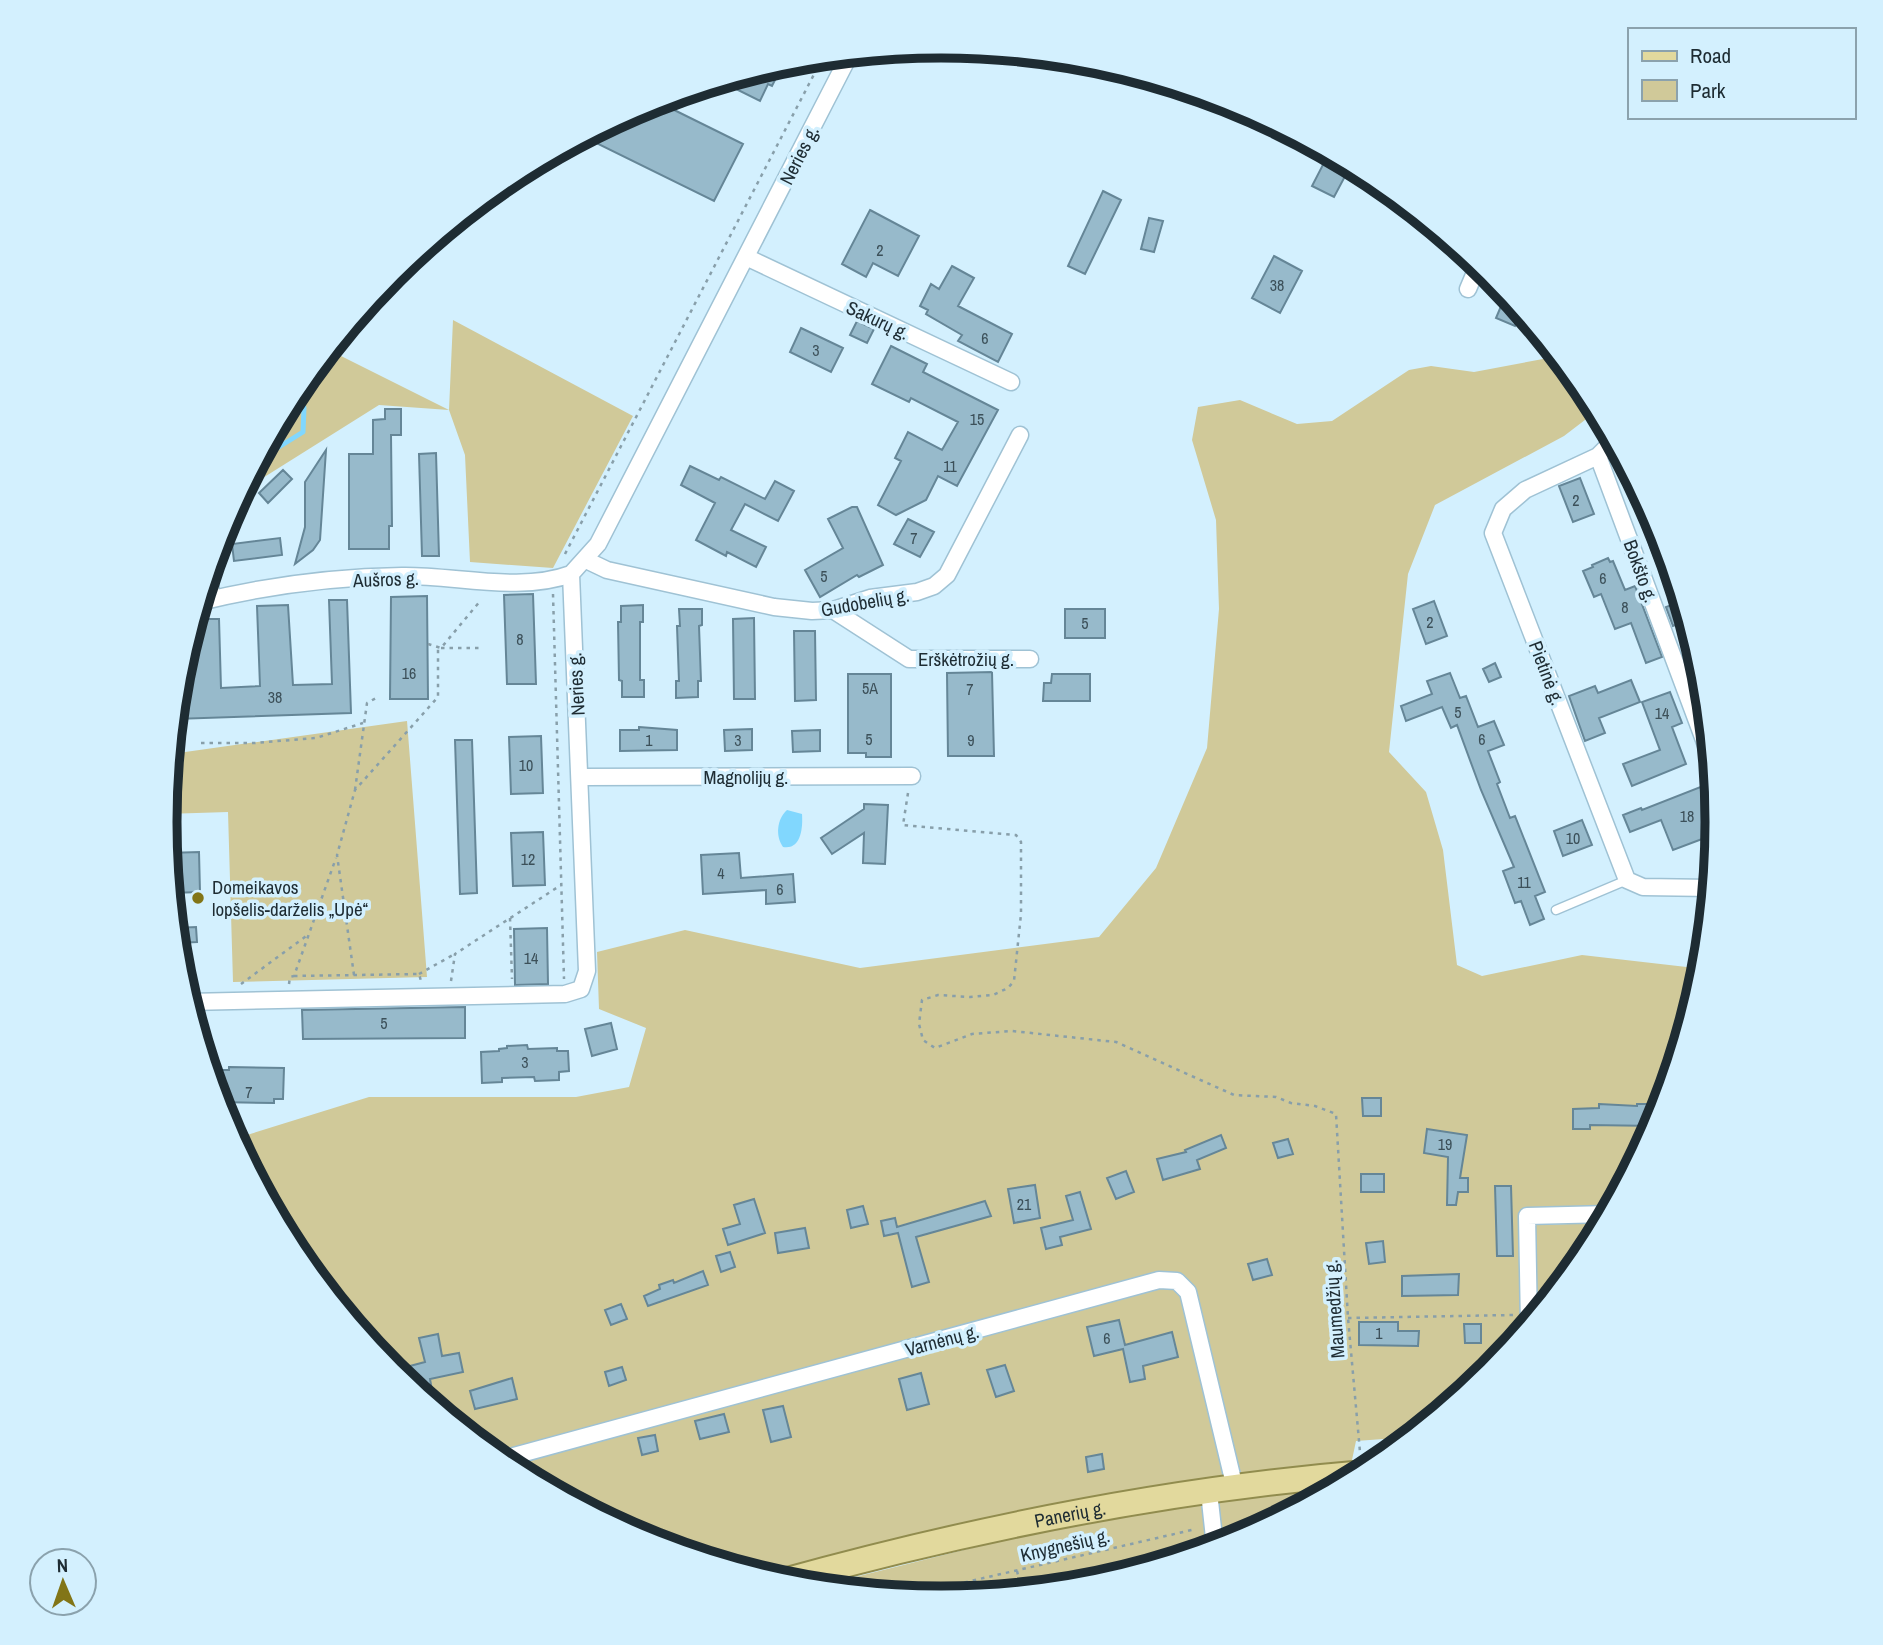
<svg xmlns="http://www.w3.org/2000/svg" width="1883" height="1645" font-family="'Archivo Narrow',sans-serif">
	<style>
		.green { fill: #d0c999 }
		.water { fill: #81d7fe }
		.lines { fill: none; stroke-linecap: round; stroke-linejoin: round }
		.stream { stroke: #81d7fe; stroke-width: 5 }
		.building { fill: #97bacb; stroke: #658697; stroke-width: 2 }
		.lane-casing { stroke: #9fc2d4; stroke-width: 11 }
		.street-casing { stroke: #9fc2d4; stroke-width: 19 }
		.primary-casing { stroke: #918c4e; stroke-width: 28 }
		.path { stroke: #889faa; stroke-width: 2.5; stroke-dasharray: 3.5 5; stroke-linecap: butt }
		.lane { stroke: #fff; stroke-width: 8 }
		.street { stroke: #fff; stroke-width: 16 }
		.primary { stroke: #e2d99d; stroke-width: 24 }
		.poi-dot { fill: #827517; stroke: #d3f0fe; stroke-width: 2.5 }
		.labels { text-anchor: middle; stroke-width: 7; stroke-linejoin: round; paint-order: stroke }
		.number-label { font-size: 16px; fill: #3c5059 }
		.street-label { font-size: 19px; fill: #1e2c33; stroke: #d3f0fe }
		.poi-label { font-size: 19px; fill: #1e2c33; stroke: #d3f0fe; text-anchor: start }
		.rim { fill: none; stroke: #1e2c33; stroke-width: 9 }
	</style>
	<rect width="100%" height="100%" fill="#d3f0fe"/>
	<path class="green" d="M453,320L633,416L553,568L470,562L465,455L449,410L379,405L242,491L296,390L329,350L449,410Z
		M1559,356L1588,391L1598,410L1564,436L1435,505L1408,574L1389,752L1426,792L1443,850L1457,965L1482,976L1582,955L1704,969L1703,974L1659,1120L1613,1207L1522,1208V1335L1491,1372L1411,1437L1356,1441L1352,1460L1347,1465L1242,1477L1237,1465L1193,1290L1163,1275L493,1455L392,1372L295,1254L234,1139L369,1097H576L629,1087L646,1028L599,1009L597,952L685,930L860,968L1099,937L1156,868L1207,748L1219,609L1216,520L1192,440L1198,407L1240,400L1297,424L1332,421L1409,370L1431,366L1474,372Z
		M407,721L427,977L233,982L228,812L165,814L171,754Z
		M1604,1223L1587,1255L1536,1317V1225Z
		M1159,1286L1172,1289L1182,1296L1224,1464L1221,1481L848,1552L761,1576L644,1540L506,1466Z
		M1334,1489L1238,1541L1093,1585L941,1599L815,1587L1064,1525L1198,1503Z"/>
	<path class="water" d="M787,810L802,814C803,828 801,850 783,847C775,836 777,819 787,810Z"/>
	<g class="lines">
		<path class="stream" d="M258,460L303,432L304,408L299,387"/>
	</g>
	<path class="building" d="M784,62L772,86L768,84L760,101L734,88L740,76Z
		M656,101L743,144L714,201L584,137L645,104Z
		M1329,153L1351,165L1334,197L1312,186Z
		M1103,191L1121,200L1085,274L1068,266Z
		M870,210L919,236L898,276L873,263L866,277L842,264Z
		M1149,218L1163,221L1154,252L1141,249Z
		M1274,256L1302,271L1280,313L1252,298Z
		M952,266L974,278L958,306L1012,334L998,362L958,341L962,335L926,314L928,310L920,306L931,284L939,289Z
		M1507,292L1522,311L1515,326L1496,318Z
		M857,321L874,329L867,343L850,335Z
		M801,328L843,348L831,372L790,352Z
		M891,346L927,364L923,372L998,410L957,486L938,476L926,500L896,515L878,505L901,461L895,458L908,432L942,450L958,422L911,398L909,402L872,384Z
		M385,409H401V435H391L392,526H389V549H349V454H373V420L385,419Z
		M326,450L320,540L313,550L295,564L305,527V482Z
		M436,453L439,556H422L419,454Z
		M690,466L719,480L721,477L765,499L775,481L794,491L778,521L745,504L731,530L766,547L756,567L727,552L726,556L696,540L715,503L681,485Z
		M283,470L292,479L268,503L259,493Z
		M1580,478L1594,514L1573,522L1559,486Z
		M852,507H857L883,565L859,577L857,575L820,597L805,570L843,548L828,519Z
		M908,519L934,532L920,557L894,544Z
		M1662,535L1675,575L1663,580L1648,541Z
		M280,538L282,555L234,561L232,544Z
		M1608,558L1610,562L1613,561L1625,590L1635,586L1662,657L1646,663L1631,623L1615,629L1601,594L1594,597L1583,571L1593,567L1592,565Z
		M533,594L536,684H507L504,595Z
		M427,596L428,699H390L391,597Z
		M329,600H347L351,713L175,719L178,689H188L187,646L195,619H219L221,688L260,686L257,606L288,605L293,685L332,684Z
		M1434,601L1447,636L1426,644L1413,609Z
		M1682,601L1688,620L1673,626L1666,607Z
		M643,605V622H640V680H644V697H622V681L619,680L618,622H621V606Z
		M679,609H702V625L699,626L701,681H698V697L676,698V681H679L677,626H680Z
		M1065,609H1105V638H1065Z
		M754,618L755,699H734L733,619Z
		M794,631H815L816,700L795,701Z
		M1495,663L1501,677L1489,682L1483,669Z
		M992,672L994,756H948L947,673Z
		M1450,673L1460,698L1466,696L1478,727L1494,721L1504,745L1488,751L1500,782L1497,784L1510,818L1515,816L1545,892L1535,896L1544,919L1530,925L1521,901L1515,903L1503,871L1514,867L1481,790L1457,725L1451,728L1442,707L1406,721L1401,706L1432,694L1427,681Z
		M848,674H891V757H866V753H848Z
		M1052,674H1090V701H1043L1044,683H1051Z
		M1631,680L1640,702L1599,718L1605,733L1585,741L1569,696L1595,686L1598,693Z
		M1670,692L1682,723L1672,727L1686,764L1632,786L1623,764L1660,750L1642,702Z
		M639,727L677,730V750L620,751V730H639Z
		M752,729V750L725,751L724,730Z
		M820,730V751L793,752L792,731Z
		M541,736L543,793L511,794L509,737Z
		M455,740H472L477,893L460,894Z
		M1703,786L1718,827V833L1673,850L1661,820L1630,832L1623,815L1641,808L1642,810Z
		M864,804L888,805L885,864L863,863L864,833L832,854L821,838L864,809Z
		M1582,820L1592,845L1563,856L1554,831Z
		M543,832L545,885L513,886L511,833Z
		M199,852L200,892L171,893L167,853Z
		M739,853L741,878L793,874L795,902L766,904V890L703,894L701,855Z
		M196,927L197,942L176,943L175,928Z
		M547,928L548,984L515,985L514,929Z
		M465,1007V1038L303,1039L302,1010Z
		M611,1023L617,1049L592,1056L585,1029Z
		M527,1045L528,1049L557,1048V1051H568L569,1071L559,1072V1080L535,1081L534,1077L502,1078V1082L482,1083L481,1052L499,1051V1049L507,1048V1046Z
		M229,1067L284,1068L283,1099H274V1103L218,1102L208,1070H229Z
		M1362,1098H1381V1116H1363Z
		M1599,1104L1637,1106V1104H1664L1656,1126L1590,1125V1129H1573V1109L1599,1108Z
		M1427,1129L1467,1135L1460,1178H1468V1192H1458L1456,1205H1447L1448,1157L1424,1153Z
		M1221,1135L1226,1148L1197,1160L1200,1169L1163,1180L1157,1159L1186,1152L1185,1150Z
		M1288,1139L1293,1154L1278,1158L1273,1143Z
		M1126,1171L1134,1192L1116,1199L1107,1178Z
		M1361,1174H1384V1192H1361Z
		M1035,1185L1040,1218L1014,1223L1008,1189Z
		M1495,1186H1511L1513,1256H1497Z
		M1080,1192L1091,1229L1060,1237L1062,1245L1046,1249L1041,1228L1073,1220L1066,1196Z
		M754,1199L765,1233L728,1245L723,1229L740,1224L734,1205Z
		M985,1201L991,1216L916,1237L929,1282L912,1287L898,1233L884,1236L881,1221L895,1218L897,1227Z
		M863,1206L868,1224L851,1228L847,1210Z
		M805,1228L809,1248L778,1253L775,1233Z
		M1383,1241L1385,1262L1369,1264L1366,1243Z
		M730,1252L735,1267L721,1272L716,1256Z
		M1267,1259L1272,1275L1253,1280L1248,1264Z
		M703,1271L708,1285L648,1306L644,1296L660,1289L659,1285L673,1280L674,1283Z
		M1459,1274L1458,1295L1402,1296V1276Z
		M621,1304L627,1319L611,1325L605,1310Z
		M1119,1320L1125,1345L1172,1332L1178,1357L1143,1366L1145,1379L1130,1382L1123,1349L1094,1356L1087,1327Z
		M1359,1322H1398V1331H1419L1418,1346L1359,1345Z
		M1464,1324H1481V1343H1465Z
		M438,1334L442,1356L459,1353L463,1372L430,1379L433,1396L424,1398L391,1371L425,1362L419,1338Z
		M1005,1365L1014,1391L996,1397L987,1370Z
		M622,1367L626,1380L609,1386L605,1372Z
		M921,1373L929,1404L907,1410L899,1379Z
		M512,1378L517,1399L475,1409L470,1391Z
		M783,1406L791,1437L771,1442L763,1410Z
		M724,1414L729,1432L700,1439L695,1421Z
		M655,1435L658,1451L642,1455L638,1438Z
		M1102,1454L1104,1469L1088,1472L1086,1457Z"/>
	<g class="lines">
		<defs>
			<path id="lane" d="M1556,910L1627,880"/>
			<path id="street" d="M746,257L1011,382
				M1468,289L1479,263
				M1614,440L1598,456L1525,490L1503,509L1493,533L1627,880L1643,887L1712,888
				M1598,456L1713,764
				M586,560L607,570L774,607L812,611L833,610L870,598L917,592L934,586L947,575L1020,435
				M211,599L210,578L230,514
				M200,602C265,586 335,577 402,576C455,575 520,593 571,574
				M833,610L909,659H1030
				M581,777L912,776
				M188,1002L565,994L581,989L587,971L571,574L598,544L850,54
				M1529,1325L1527,1216L1609,1214
				M499,1460L1159,1280L1177,1281L1188,1292L1235,1488
				M1209,1492L1215,1547"/>
			<g id="primary">
				<path id="s1" d="M780,1582C968,1530 1170,1489 1365,1473"/>
			</g>
		</defs>
		<use href="#lane" class="lane-casing"/>
		<use href="#street" class="street-casing"/>
		<use href="#primary" class="primary-casing"/>
		<path class="path" d="M565,554L823,57
			M553,594L564,979
			M428,644L441,648L481,600
			M441,648H482
			M201,743H254L316,738L363,723
			M355,790L367,703L376,698
			M908,793L903,825L1016,835L1021,842V914L1014,981L1008,988L993,995L970,997L938,995L922,1000L919,1024L923,1040L935,1048L972,1034L1012,1031L1116,1042L1234,1095L1276,1097L1291,1103L1315,1106L1336,1114L1348,1318L1360,1452
			M510,918L512,979
			M419,974L453,955
			M354,975L337,855L355,790L438,697V649
			M294,976L419,974L421,981
			M451,981L455,954L561,885
			M241,984L309,934
			M289,984L290,977L294,976L336,858
			M1348,1318L1513,1315
			M1376,1455H1390
			M1017,1571L1022,1592
			M748,1572L764,1568
			M852,1583L854,1591
			M923,1592L1196,1529"/>
		<use href="#lane" class="lane"/>
		<use href="#street" class="street"/>
		<use href="#primary" class="primary"/>
	</g>
	<circle class="poi-dot" cx="198" cy="898" r="7"/>
	<g class="labels">
		<g class="number-label">
			<text x="880" y="256">2</text>
			<text x="1277" y="291">38</text>
			<text x="985" y="344">6</text>
			<text x="816" y="356">3</text>
			<text x="977" y="425">15</text>
			<text x="950" y="472">11</text>
			<text x="1576" y="506">2</text>
			<text x="914" y="544">7</text>
			<text x="824" y="582">5</text>
			<text x="1603" y="584">6</text>
			<text x="1625" y="613">8</text>
			<text x="1430" y="628">2</text>
			<text x="1085" y="629">5</text>
			<text x="520" y="645">8</text>
			<text x="409" y="679">16</text>
			<text x="870" y="694">5A</text>
			<text x="970" y="695">7</text>
			<text x="275" y="703">38</text>
			<text x="1458" y="718">5</text>
			<text x="1662" y="719">14</text>
			<text x="869" y="745">5</text>
			<text x="1482" y="745">6</text>
			<text x="649" y="746">1</text>
			<text x="738" y="746">3</text>
			<text x="971" y="746">9</text>
			<text x="526" y="771">10</text>
			<text x="1687" y="822">18</text>
			<text x="1573" y="844">10</text>
			<text x="528" y="865">12</text>
			<text x="721" y="879">4</text>
			<text x="1524" y="888">11</text>
			<text x="780" y="895">6</text>
			<text x="531" y="964">14</text>
			<text x="384" y="1029">5</text>
			<text x="525" y="1068">3</text>
			<text x="249" y="1098">7</text>
			<text x="1445" y="1150">19</text>
			<text x="1024" y="1210">21</text>
			<text x="1379" y="1339">1</text>
			<text x="1107" y="1344">6</text>
		</g>
		<g class="street-label">
			<text transform="translate(799 155) rotate(-63)" y="7">Neries g.</text>
			<text transform="translate(878 320) rotate(25)" y="7">Sakurų g.</text>
			<text transform="translate(1641 571) rotate(70)" y="7">Bokšto g.</text>
			<text transform="translate(386 579) rotate(-2)" y="7">Aušros g.</text>
			<text transform="translate(865 602) rotate(-10)" y="7">Gudobelių g.</text>
			<text x="966" y="666">Erškėtrožių g.</text>
			<text transform="translate(1547 673) rotate(69)" y="7">Pietinė g.</text>
			<text transform="translate(576 684) rotate(-93)" y="7">Neries g.</text>
			<text x="746" y="784">Magnolijų g.</text>
			<text transform="translate(1334 1309) rotate(-94)" y="7">Maumedžių g.</text>
			<text transform="translate(942 1340) rotate(-15)" y="7">Varnėnų g.</text>
			<text dy="7" stroke="none"><textPath href="#s1" startOffset="298">Panerių g.</textPath></text>
			<text transform="translate(1065 1545) rotate(-13)" y="7">Knygnešių g.</text>
		</g>
		<g class="poi-label">
			<text x="212" y="894">Domeikavos<tspan x="212" dy="22">lopšelis-darželis „Upė“</tspan></text>
		</g>
	</g>
	<path d="M0 0H1883V1645H0ZM177 822a764 764 0 1 1 1528 0a764 764 0 1 1-1528 0Z" fill="#d3f0fe" fill-rule="evenodd"/>
	<path class="rim" d="M177 822a764 764 0 1 1 1528 0a764 764 0 1 1-1528 0Z"/>
	<rect x="1628" y="28" width="228" height="91" fill="#d3f0fe" stroke="#8ba2ad" stroke-width="2"/>
	<rect x="1642" y="51" width="35" height="10" fill="#e2d99d" stroke="#8ba2ad" stroke-width="2"/>
	<text x="1690" y="63" font-size="21" fill="#1e2c33">Road</text>
	<rect x="1642" y="80" width="35" height="21" fill="#d0c999" stroke="#8ba2ad" stroke-width="2"/>
	<text x="1690" y="98" font-size="21" fill="#1e2c33">Park</text>
	<g transform="translate(63 1582) rotate(358)"><circle r="33" fill="#d3f0fe" stroke="#8ba2ad" stroke-width="2"/>
	<path d="M0-5L12 26L0 18L-12 26Z" fill="#827517"/>
	<text y="-10" font-size="19" font-weight="bold" text-anchor="middle" fill="#1e2c33">N</text>
	</g>
</svg>
